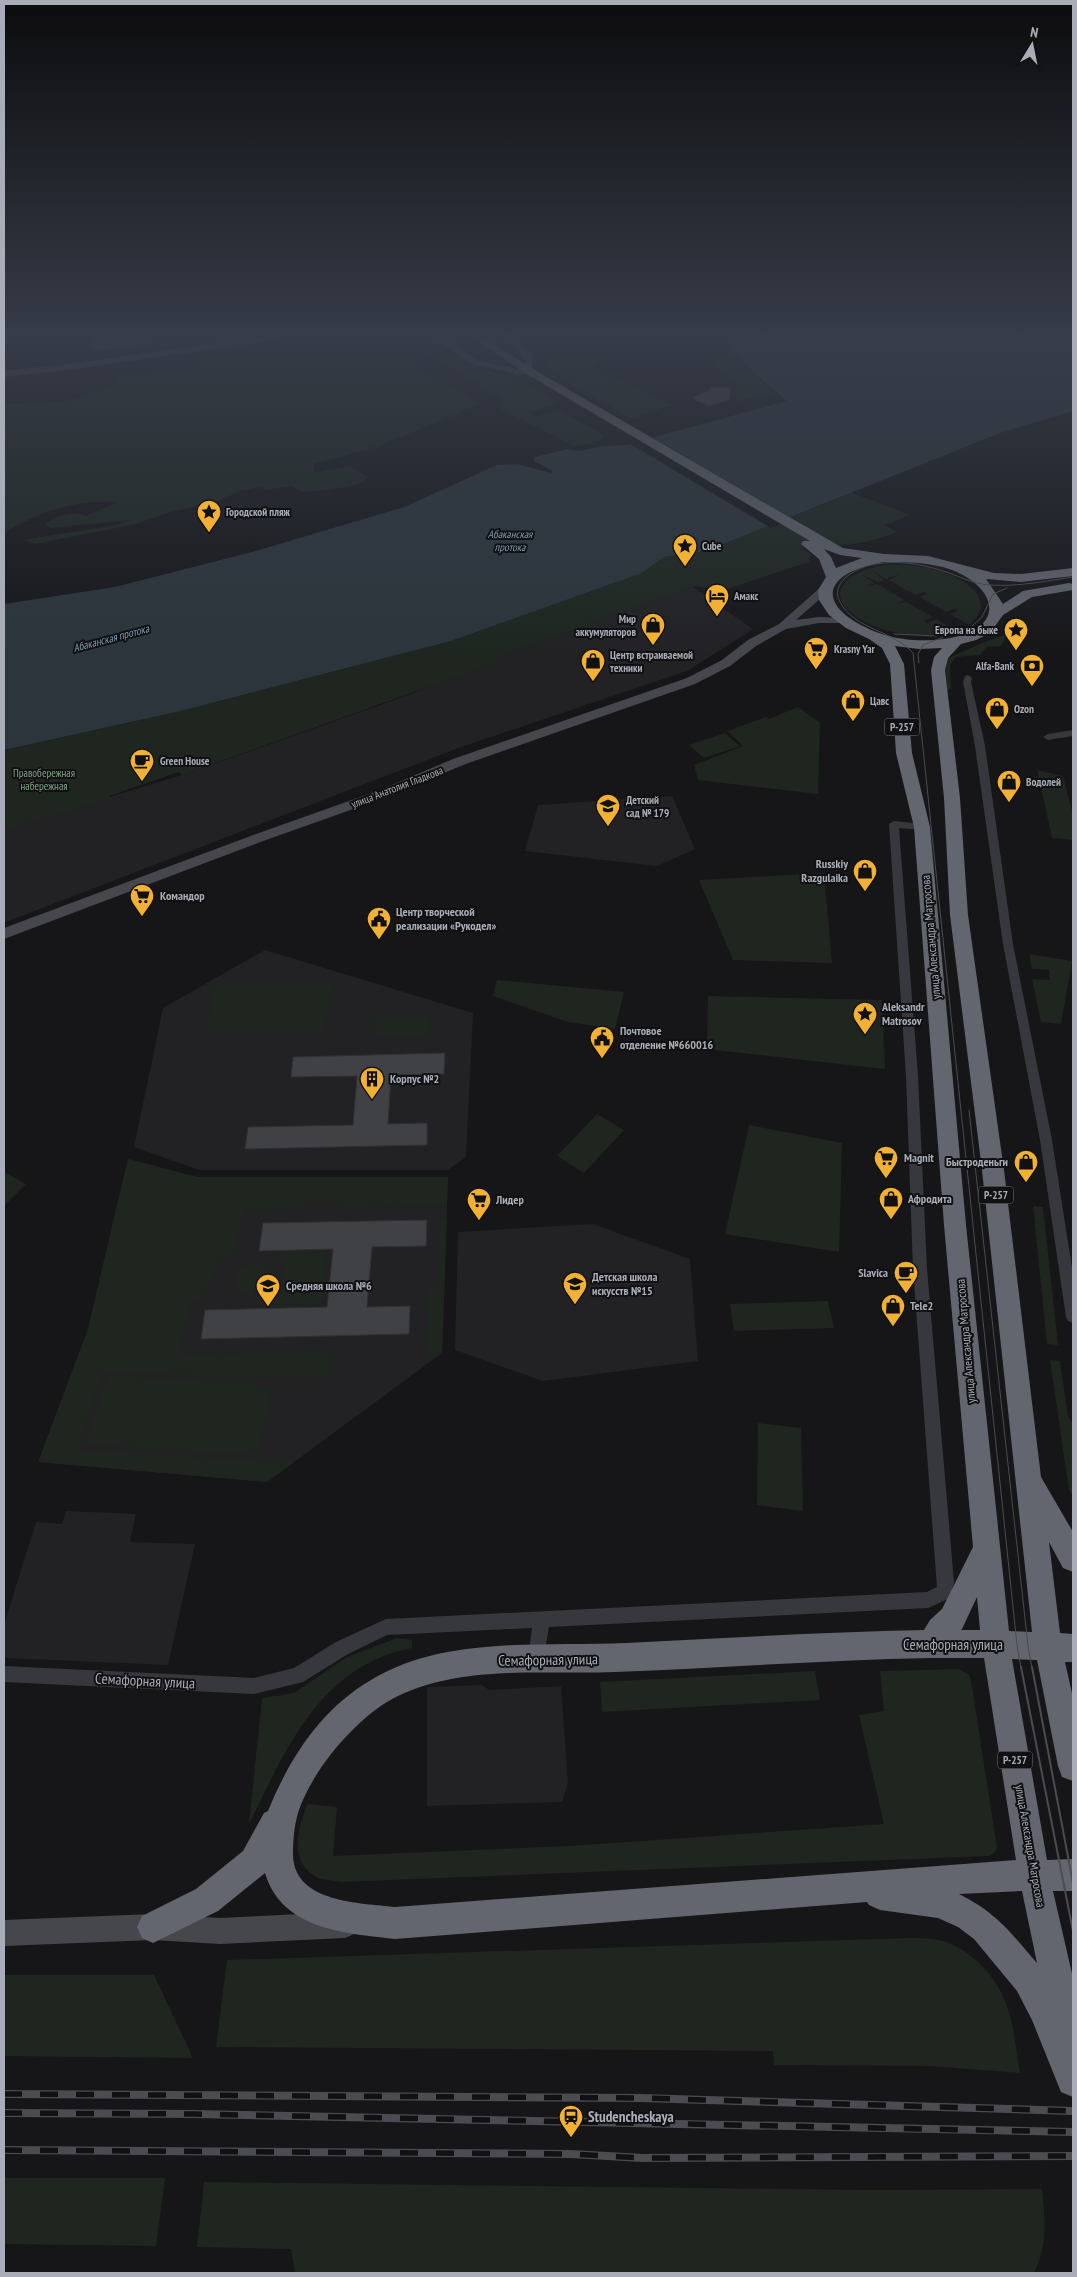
<svg xmlns="http://www.w3.org/2000/svg" width="1077" height="2277" font-family="'PT Sans Narrow',sans-serif">
	<style>
		.built { fill: #222225 }
		.green { fill: #1e261f }
		.water { fill: #2c353c }
		.pier { fill: #161618 }
		.building { fill: #404145; stroke: #303034 }
		.lines { fill: none; stroke-linecap: round; stroke-linejoin: round }
		.street { fill: #37383d; fill-rule: evenodd }
		.secondary { fill: #45474d; fill-rule: evenodd }
		.highway { fill: #63666e; fill-rule: evenodd }
		.tram-far1 { stroke: #4a4c52; stroke-width: 1 }
		.tram { stroke: #4a4c52; stroke-width: 2 }
		.rail-casing { stroke: #4a4c52; stroke-width: 8 }
		.rail { stroke: #111113; stroke-width: 5.5; stroke-dasharray: 18; stroke-linecap: butt }
		.labels { text-anchor: middle; stroke-width: 4; stroke-linejoin: round; paint-order: stroke }
		.far-poi-label { font-size: 11px; font-weight: bold; fill: #a8adb8; stroke: #111113; text-anchor: start }
		.far-water-label { font-size: 11px; font-style: italic; fill: #7f9bb3; stroke: #111113 }
		.shield { fill: #111113; stroke: #7b7e86; stroke-width: 1 }
		.shield-label { font-size: 11px; font-weight: bold; fill: #a8adb8 }
		.far-park-label { font-size: 11px; fill: #7fa381; stroke: #111113 }
		.far-street-label { font-size: 11px; fill: #a8adb8; stroke: #111113 }
		.poi-label { font-size: 12px; font-weight: bold; fill: #a8adb8; stroke: #111113; text-anchor: start }
		.street-label { font-size: 12px; fill: #a8adb8; stroke: #111113 }
		.near-street-label { font-size: 15px; fill: #a8adb8; stroke: #111113 }
		.near-poi-label { font-size: 15px; font-weight: bold; fill: #a8adb8; stroke: #111113; text-anchor: start }
	</style>
	<rect width="100%" height="100%" fill="#161618"/>
	<path class="built" d="M692,587L753,629L687,671L461,747L6,922L4,919V829L182,775L248,752L411,694L498,657Z
		M672,796L695,849L657,866L525,851L538,805Z
		M265,950L473,1013L466,1157L448,1170H199L134,1147L163,1008Z
		M128,1159L197,1177H448L442,1353L267,1482L38,1462L88,1329Z
		M593,1224L690,1259L698,1361L543,1381L455,1350L458,1232Z
		M66,1511L136,1514L130,1542L195,1544L168,1665L4,1658V1625L36,1522L62,1524Z
		M482,1685L489,1690L561,1686L568,1783L562,1802L427,1806V1687Z"/>
	<path class="green" d="M319,337H376L393,351L480,404L377,447L313,464L315,473L349,466L369,477L359,484L329,490L302,492L292,486L265,490L259,487L240,491L213,503L170,512L136,524L35,544L23,540L116,525L130,520L50,528L44,524L60,516L77,513L86,516L118,502C78,499 38,512 4,533V404L65,402L115,386L118,377L195,365L215,353L222,352L223,356L274,349L271,344C285,341 308,344 319,337Z
		M398,337H427L459,362L517,378L557,403L528,413L537,417L559,410L605,436L601,440L589,444L574,446L498,408L502,398Z
		M729,337L752,339L727,345V352L741,357L746,368L774,393L736,401L737,382L719,370L702,345Z
		M606,347L594,368L672,405L631,419L550,371L542,357L564,349Z
		M852,493C872,501 891,506 910,515L885,525L897,532C886,537 848,548 837,544C833,543 829,540 826,538L802,548L811,554L809,562L724,590L695,586L499,657L498,662L182,775L179,772L109,796L111,799L4,830V750L181,711L451,641L642,573L664,557L706,551Z
		M886,565C900,564 914,565 928,568C953,573 1004,596 969,625L950,614L958,611L954,609L946,612L920,597L927,594L924,592L915,595L889,580L898,576L897,575L886,579L871,570L884,580L877,582L861,574L874,583L865,587L877,584L904,600L897,604L906,602L933,617L924,621L927,623L937,619L956,631C926,639 889,636 862,620C816,594 851,570 886,565Z
		M1007,634L1001,646L987,647L980,655L956,657L950,665L951,689L947,690L945,664L946,659L982,643Z
		M798,707L820,723L818,794L698,780L694,765L743,746L727,731L766,717L769,719Z
		M725,733L740,746L704,758L689,745Z
		M1037,770L1063,776L1073,815V840L1052,838Z
		M824,873L832,963L733,960L699,880Z
		M1029,954L1072,961L1061,1024L1041,1022L1032,979L1050,980L1049,970L1032,969Z
		M497,980L624,992L615,1029L568,1022L493,996Z
		M216,984H332L325,1031H205Z
		M708,996L882,1000L885,1069L707,1049Z
		M375,1017H431L430,1035H373Z
		M597,1114L624,1130L584,1173L557,1156Z
		M749,1125L842,1143L839,1252L725,1234Z
		M128,1159L197,1177H448L447,1205L339,1208L332,1201H310L300,1209L244,1210L233,1252L217,1264L206,1295L189,1305L180,1355L330,1350L328,1377L273,1379L103,1371L77,1450L293,1463L267,1482L38,1462L88,1329Z
		M4,1172L26,1184L4,1206Z
		M1033,1206L1043,1207L1058,1345L1047,1344Z
		M440,1219H447L442,1353L432,1360L426,1350L429,1289L438,1285Z
		M327,1252L323,1304L267,1305L280,1295L284,1265L275,1254Z
		M253,1263C284,1265 268,1300 242,1292L235,1285C232,1272 241,1265 253,1263Z
		M828,1301L834,1328L734,1331L730,1304Z
		M1050,1360L1060,1361L1068,1416L1073,1424V1496L1069,1490Z
		M107,1375L273,1386L257,1455L85,1444Z
		M758,1423L801,1428L803,1511L757,1505Z
		M397,1638L412,1640V1648C321,1665 286,1749 249,1824L262,1698L294,1693L347,1657Z
		M959,1669L969,1675L971,1680L997,1848L994,1853L989,1856L340,1882C332,1880 319,1880 313,1875C288,1857 299,1828 307,1804L337,1807L333,1856L569,1846L884,1824L859,1715L884,1711L880,1671Z
		M815,1671L820,1700L602,1712L600,1682Z
		M908,1938C919,1938 932,1938 943,1941C970,1949 995,1975 1005,2001C1014,2023 1016,2049 1020,2073L929,2066L774,2065L773,2051L216,2047L227,1960Z
		M4,1975H154L193,2058L4,2056Z
		M4,2178H165L156,2246L4,2244Z
		M204,2182L870,2190L1042,2189C1045,2218 1048,2246 1034,2273H295L291,2249L197,2247Z"/>
	<path class="water" d="M769,337H1073V411L1000,433L706,551L664,557L642,573L451,641L181,711L4,750V604L115,587L252,552L404,507L497,465L517,464L551,473L553,471L534,461L535,457L567,449L579,451L603,446L625,445L787,401L748,368L742,357L729,352L730,344Z"/>
	<path class="pier" d="M650,436L793,519L771,528L627,442Z"/>
	<path class="building" d="M90,337H149L150,345L94,351Z
		M710,387L730,388V399L709,406L692,398L710,390Z
		M445,1053L444,1074L391,1075L388,1124L427,1123V1145L245,1149L248,1127L353,1125L357,1076L291,1077L293,1057Z
		M427,1220L426,1246L372,1247L367,1307L410,1306L409,1334L201,1339L205,1310L327,1307L333,1249L259,1251L263,1223Z"/>
	<g class="lines">
		<path class="street" d="M968,675L972,678L971,682L985,746L1013,944L1052,1140L1073,1274V1323L1068,1321L1066,1317L1040,1140L1003,944L975,746L963,682L965,676Z
			M1073,730V736L1048,740L1043,737L1048,734Z
			M894,821L922,824L927,827L922,830L899,828L918,1076L927,1269L954,1582L950,1598L928,1608L549,1627L542,1666L536,1668L530,1666L528,1660L532,1628L387,1635L348,1654L303,1682L254,1694L4,1682V1666L254,1678L294,1668L336,1642L386,1619L927,1592L937,1587L913,1269L906,1076L889,824Z"/>
		<path class="secondary" d="M259,337H280L276,340L76,369L4,377V371L76,363Z
			M434,337H444L477,360L525,371C526,353 518,349 507,337H516L532,355L533,371L521,375L471,364Z
			M826,585L830,586L832,588L830,590L796,620L819,617L845,618L849,619L851,621L849,623H819L786,629L756,646L730,666L695,684L463,765L390,796L266,840L4,939V928L256,834L380,790L453,759L687,678L722,660L748,640L779,624L822,586Z
			M345,1912L354,1916L358,1925L354,1934L345,1938L220,1944L153,1940L4,1946V1920L153,1914L220,1918Z"/>
		<path class="highway" d="M471,337H483L533,369L843,548L884,554L928,556L994,573L1021,574L1073,568V576L1021,582L986,579L1003,604L1023,591L1069,583L1073,584V590L1032,597L1003,615L990,633L976,640L961,644L948,658L945,670L960,798L968,915L1004,1170L1041,1477L1073,1532V1572L1063,1568L1049,1542L1060,1633L1073,1634V1662H1065L1073,1698V1781L1062,1777L1058,1766L1037,1660L1012,1659L1047,1860L1073,1859V1891H1053L1073,1978V2097L1061,2092L1032,2020L1017,1991L974,1939L958,1927L938,1918L880,1910L869,1905L867,1902L395,1939C345,1933 282,1930 265,1873L218,1911L153,1943L142,1938L137,1927L142,1916L196,1889L243,1851L264,1813L268,1811C289,1759 321,1709 371,1680C445,1635 543,1647 626,1643C725,1638 825,1632 924,1630L930,1620L942,1609L973,1547L944,1225L914,827L896,753L890,664L882,648L869,639L846,628L829,615L819,600L818,590L826,577L819,559L801,544L803,541H810L525,373ZM824,549L840,555L862,558L836,568L831,557ZM884,562C907,562 930,562 952,570C998,588 1006,628 950,638C928,642 903,641 882,634C820,612 812,575 884,562ZM895,646L919,649L942,648L934,657L931,670L944,798L950,915L982,1170L1032,1632L1009,1631L966,1225L930,827L912,753L904,664ZM977,1597L980,1630H961L962,1629ZM931,1658H984L1016,1860L395,1907C361,1903 295,1903 293,1856C293,1841 294,1827 298,1813C311,1771 358,1715 398,1696C465,1664 543,1675 615,1672C721,1668 826,1660 931,1658ZM1022,1891L1037,1963C1010,1932 997,1913 959,1894Z"/>
		<path class="tram-far1" d="M894,634L936,636
			M919,663L918,654L923,645L972,626L982,617L993,594L1007,588
			M969,1110L1028,1646L1032,1668
			M1021,1668L1017,1645L913,653C893,630 855,630 840,602C835,593 838,585 845,578C870,556 913,561 943,571C959,576 973,584 990,585C1018,587 1046,581 1073,577"/>
		<path class="tram" d="M1021,1667L1073,1931
			M1032,1667L1073,1883"/>
		<defs>
			<path id="rail" d="M4,2094L641,2098L1073,2111
				M4,2113L195,2114L1073,2132
				M4,2150L571,2154L643,2158L1073,2156"/>
		</defs>
		<use href="#rail" class="rail-casing"/>
		<use href="#rail" class="rail"/>
	</g>
	<linearGradient id="sky" x2="0" y2="1"><stop stop-color="#0c0c0d"/><stop offset="0.51" stop-color="#363c48"/><stop offset="1" stop-color="#363c48" stop-opacity="0"/></linearGradient>
	<rect width="1077" height="656" fill="url(#sky)"/>
	<defs>
		<symbol id="sight-pin" viewBox="-11 -11 22 30"><path d="M0 17L-7.5 6A9.5 9.5 0 1 1 7.5 6Z" fill="#f2b134" stroke="#111113"/><path d="M0-6L1.8-2.2L6-1.7L2.9 1.2L3.7 5.4L0 3.3L-3.7 5.4L-2.9 1.2L-6-1.7L-1.8-2.2Z" fill="#111"/></symbol>
		<symbol id="hotel-pin" viewBox="-11 -11 22 30"><path d="M0 17L-7.5 6A9.5 9.5 0 1 1 7.5 6Z" fill="#f2b134" stroke="#111113"/><path d="M-6-4.5h1.5V1H6V5H4.5V3h-9V5H-6ZM-4 0a1.8 1.8 0 1 1 3.6 0ZM.5 0V-2.5h3Q6-2.5 6 0Z" fill="#111"/></symbol>
		<symbol id="shop-pin" viewBox="-11 -11 22 30"><path d="M0 17L-7.5 6A9.5 9.5 0 1 1 7.5 6Z" fill="#f2b134" stroke="#111113"/><path d="M-5-2.5h2.3a2.7 3.5 0 0 1 5.4 0H5L5.5 6h-11ZM-1.5-2.5h3a1.5 2.3 0 0 0-3 0Z" fill="#111"/></symbol>
		<symbol id="supermarket-pin" viewBox="-11 -11 22 30"><path d="M0 17L-7.5 6A9.5 9.5 0 1 1 7.5 6Z" fill="#f2b134" stroke="#111113"/><path d="M-6-5.5h2.5l.6 2H6L4.5 2H-2.5L-4.4-4H-6ZM-1.5 3.2a1.3 1.3 0 1 0 .1 0ZM3 3.2a1.3 1.3 0 1 0 .1 0Z" fill="#111"/></symbol>
		<symbol id="bank-pin" viewBox="-11 -11 22 30"><path d="M0 17L-7.5 6A9.5 9.5 0 1 1 7.5 6Z" fill="#f2b134" stroke="#111113"/><path d="M-6-4H6V4H-6ZM0-2.3a2.3 2.3 0 1 0 0 4.6a2.3 2.3 0 1 0 0-4.6Z" fill="#111"/></symbol>
		<symbol id="cafe-pin" viewBox="-11 -11 22 30"><path d="M0 17L-7.5 6A9.5 9.5 0 1 1 7.5 6Z" fill="#f2b134" stroke="#111113"/><path d="M-5.5-4.5H6V0H3Q3 3.5 0 3.5H-2.5Q-5.5 3.5-5.5 0ZM3-3.2v2h1.7v-2ZM-6 4.5H4V6H-6Z" fill="#111"/></symbol>
		<symbol id="school-pin" viewBox="-11 -11 22 30"><path d="M0 17L-7.5 6A9.5 9.5 0 1 1 7.5 6Z" fill="#f2b134" stroke="#111113"/><path d="M0-5L7-2L0 1L-7-2ZM-4 1L0 2.5L4 1V4Q0 6-4 4Z" fill="#111"/></symbol>
		<symbol id="civic-pin" viewBox="-11 -11 22 30"><path d="M0 17L-7.5 6A9.5 9.5 0 1 1 7.5 6Z" fill="#f2b134" stroke="#111113"/><path d="M-.6-6.5H3V-4.5H.6V-3L4-1V1h2V6H-6V1h2V-1L-.6-3ZM-1.2 2.5V6h2.4V2.5Z" fill="#111"/></symbol>
		<symbol id="building-pin" viewBox="-11 -11 22 30"><path d="M0 17L-7.5 6A9.5 9.5 0 1 1 7.5 6Z" fill="#f2b134" stroke="#111113"/><path d="M-4-6H4V6H1V3H-1V6H-4ZM-2.5-4.3h1.7v1.8h-1.7ZM.8-4.3h1.7v1.8H.8ZM-2.5-1h1.7V.8h-1.7ZM.8-1h1.7V.8H.8Z" fill="#111"/></symbol>
		<symbol id="station-pin" viewBox="-11 -11 22 30"><path d="M0 17L-7.5 6A9.5 9.5 0 1 1 7.5 6Z" fill="#f2b134" stroke="#111113"/><path d="M-3-6H3Q5-6 5-4V2Q5 4 3 4L4.5 6H3L1.5 4h-3L-3 6H-4.5L-3 4Q-5 4-5 2V-4Q-5-6-3-6ZM-3.5-4v3h7v-3ZM-3.5 1v1.5H-2V1ZM2 1v1.5H3.5V1Z" fill="#111"/></symbol>
	</defs>
	<g fill-rule="evenodd">
		<use href="#sight-pin" x="195" y="498" width="28" height="38"/>
		<use href="#sight-pin" x="671" y="532" width="28" height="38"/>
		<use href="#hotel-pin" x="703" y="582" width="28" height="38"/>
		<use href="#shop-pin" x="639" y="611" width="28" height="38"/>
		<use href="#sight-pin" x="1002" y="616" width="28" height="38"/>
		<use href="#supermarket-pin" x="802" y="635" width="28" height="38"/>
		<use href="#shop-pin" x="579" y="647" width="28" height="38"/>
		<use href="#bank-pin" x="1018" y="652" width="28" height="38"/>
		<use href="#shop-pin" x="839" y="687" width="28" height="38"/>
		<use href="#shop-pin" x="983" y="695" width="28" height="38"/>
		<use href="#cafe-pin" x="128" y="747" width="28" height="38"/>
		<use href="#shop-pin" x="995" y="768" width="28" height="38"/>
		<use href="#school-pin" x="594" y="792" width="28" height="38"/>
		<use href="#shop-pin" x="851" y="857" width="28" height="38"/>
		<use href="#supermarket-pin" x="128" y="882" width="28" height="38"/>
		<use href="#civic-pin" x="365" y="905" width="28" height="38"/>
		<use href="#sight-pin" x="851" y="1000" width="28" height="38"/>
		<use href="#civic-pin" x="588" y="1024" width="28" height="38"/>
		<use href="#building-pin" x="358" y="1065" width="28" height="38"/>
		<use href="#supermarket-pin" x="872" y="1144" width="28" height="38"/>
		<use href="#shop-pin" x="1012" y="1148" width="28" height="38"/>
		<use href="#shop-pin" x="877" y="1185" width="28" height="38"/>
		<use href="#supermarket-pin" x="465" y="1186" width="28" height="38"/>
		<use href="#cafe-pin" x="892" y="1259" width="28" height="38"/>
		<use href="#school-pin" x="561" y="1270" width="28" height="38"/>
		<use href="#school-pin" x="254" y="1272" width="28" height="38"/>
		<use href="#shop-pin" x="879" y="1292" width="28" height="38"/>
		<use href="#station-pin" x="557" y="2103" width="28" height="38"/>
	</g>
	<g class="labels">
		<g class="far-poi-label">
			<text x="226" y="516">Городской пляж</text>
			<text x="702" y="550">Cube</text>
			<text x="734" y="600">Амакс</text>
			<text x="636" y="623" text-anchor="end">Мир<tspan x="636" dy="13">аккумуляторов</tspan></text>
			<text x="998" y="634" text-anchor="end">Европа на быке</text>
			<text x="834" y="653">Krasny Yar</text>
			<text x="610" y="659">Центр встраиваемой<tspan x="610" dy="13">техники</tspan></text>
			<text x="1014" y="670" text-anchor="end">Alfa-Bank</text>
			<text x="870" y="705">Цавс</text>
			<text x="1014" y="713">Ozon</text>
			<text x="160" y="765">Green House</text>
			<text x="1026" y="786">Водолей</text>
			<text x="626" y="804">Детский<tspan x="626" dy="13">сад № 179</tspan></text>
		</g>
		<g class="far-water-label">
			<text x="510" y="538">Абаканская<tspan x="510" dy="13">протока</tspan></text>
			<text transform="translate(111 638) rotate(-15)" y="4">Абаканская протока</text>
		</g>
		<g class="shield">
			<rect x="884.5" y="718.5" width="35" height="17" rx="4"/>
			<rect x="978.5" y="1186.5" width="35" height="17" rx="4"/>
			<rect x="997.5" y="1751.5" width="35" height="17" rx="4"/>
		</g>
		<g class="shield-label">
			<text x="902" y="731">Р-257</text>
			<text x="996" y="1199">Р-257</text>
			<text x="1015" y="1764">Р-257</text>
		</g>
		<g class="far-park-label">
			<text x="44" y="777">Правобережная<tspan x="44" dy="13">набережная</tspan></text>
		</g>
		<g class="far-street-label">
			<text transform="translate(397 787) rotate(-21)" y="4">улица Анатолия Гладкова</text>
		</g>
		<g class="poi-label">
			<text x="848" y="868" text-anchor="end">Russkiy<tspan x="848" dy="14">Razgulaika</tspan></text>
			<text x="160" y="900">Командор</text>
			<text x="396" y="916">Центр творческой<tspan x="396" dy="14">реализации «Рукодел»</tspan></text>
			<text x="882" y="1011">Aleksandr<tspan x="882" dy="14">Matrosov</tspan></text>
			<text x="620" y="1035">Почтовое<tspan x="620" dy="14">отделение №660016</tspan></text>
			<text x="390" y="1083">Корпус №2</text>
			<text x="904" y="1162">Magnit</text>
			<text x="1008" y="1166" text-anchor="end">Быстроденьги</text>
			<text x="908" y="1203">Афродита</text>
			<text x="496" y="1204">Лидер</text>
			<text x="888" y="1277" text-anchor="end">Slavica</text>
			<text x="592" y="1281">Детская школа<tspan x="592" dy="14">искусств №15</tspan></text>
			<text x="286" y="1290">Средняя школа №6</text>
			<text x="910" y="1310">Tele2</text>
		</g>
		<g class="street-label">
			<text transform="translate(931 937) rotate(-95)" y="4">улица Александра Матросова</text>
			<text transform="translate(966 1341) rotate(-95)" y="4">улица Александра Матросова</text>
			<text transform="translate(1030 1846) rotate(80)" y="4">улица Александра Матросова</text>
		</g>
		<g class="near-street-label">
			<text x="953" y="1650">Семафорная улица</text>
			<text transform="translate(548 1660) rotate(-1)" y="5">Семафорная улица</text>
			<text transform="translate(145 1681) rotate(3)" y="5">Семафорная улица</text>
		</g>
		<g class="near-poi-label">
			<text x="588" y="2122">Studencheskaya</text>
		</g>
	</g>
	<rect width="1077" height="2277" fill="none" stroke="#a8adb8" stroke-width="10"/>
	<g transform="translate(1032 45) rotate(10)" stroke="#111113" stroke-width="4" paint-order="stroke">
	<path d="M0-4L9 19L0 12L-9 19Z" fill="#a8adb8"/>
	<text y="-8" font-size="14" font-weight="bold" text-anchor="middle" fill="#a8adb8">N</text>
	</g>
</svg>
